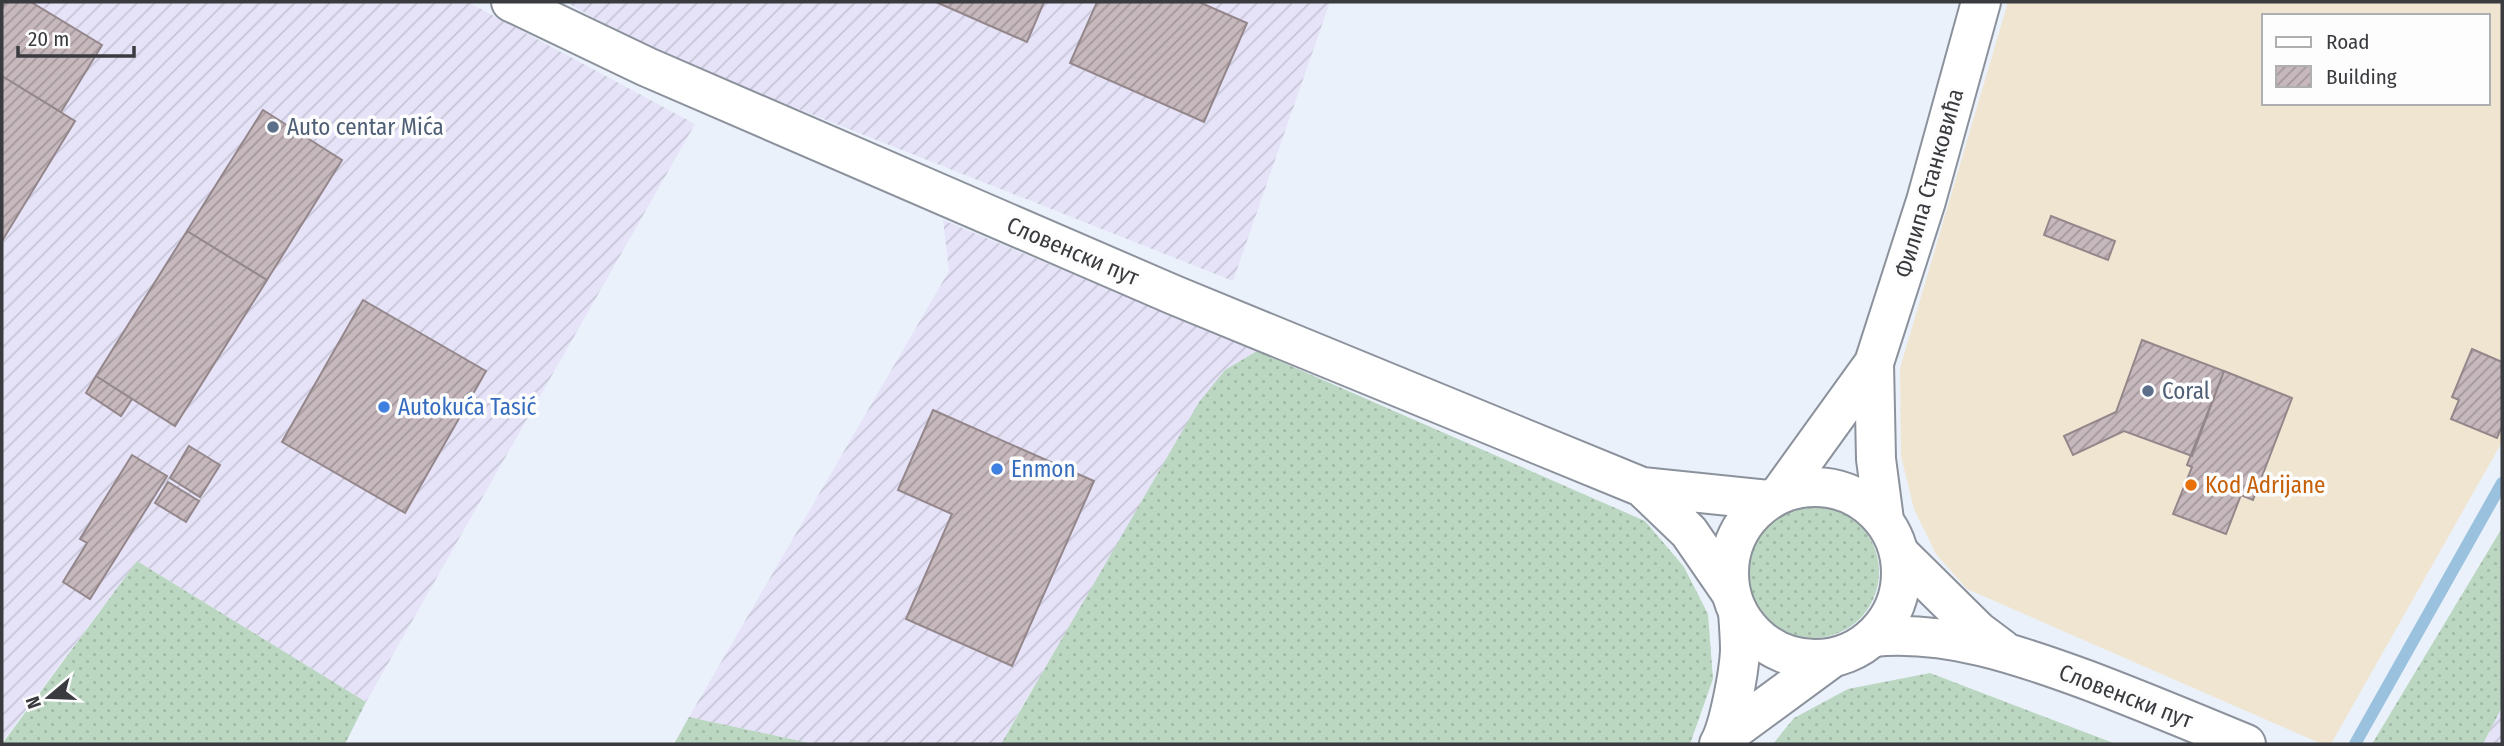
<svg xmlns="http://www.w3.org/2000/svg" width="2504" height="746" font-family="'Fira Sans Condensed',sans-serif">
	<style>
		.commercial { fill: #f0e5d0; fill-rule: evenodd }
		.industrial { fill: url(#industrial-furrows) }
		.grass { fill: url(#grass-dots) }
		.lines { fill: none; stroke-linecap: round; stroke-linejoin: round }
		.stream { stroke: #9ac2de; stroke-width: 12 }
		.building { fill: url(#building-hatch); stroke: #94878b; stroke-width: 2 }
		.minor-casing { stroke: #8c929c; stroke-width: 42 }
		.major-casing { stroke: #8c929c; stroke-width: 42 }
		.minor { stroke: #fff; stroke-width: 38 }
		.major { stroke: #fff; stroke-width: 38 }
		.service-dot { fill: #5c6f8a; stroke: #fdfdfd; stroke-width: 2.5 }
		.shop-dot { fill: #3f7fe0; stroke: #fdfdfd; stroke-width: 2.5 }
		.food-dot { fill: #e8710a; stroke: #fdfdfd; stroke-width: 2.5 }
		.labels { text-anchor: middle; stroke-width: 7; stroke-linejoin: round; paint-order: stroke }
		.service-label { font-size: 23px; fill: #4e5e75; stroke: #fdfdfd; text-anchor: start }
		.street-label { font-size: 23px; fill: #393b3f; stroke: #fdfdfd }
		.shop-label { font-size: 23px; fill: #366cbe; stroke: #fdfdfd; text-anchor: start }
		.food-label { font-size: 23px; fill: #c56008; stroke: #fdfdfd; text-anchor: start }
	</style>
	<defs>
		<pattern id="industrial-furrows" width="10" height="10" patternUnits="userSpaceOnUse" patternTransform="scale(1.75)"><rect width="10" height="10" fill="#e6e3f9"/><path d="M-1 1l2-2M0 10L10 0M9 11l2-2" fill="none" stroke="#c6c4d6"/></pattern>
		<pattern id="grass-dots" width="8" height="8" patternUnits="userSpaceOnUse" patternTransform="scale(1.75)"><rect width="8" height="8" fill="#bbd7c1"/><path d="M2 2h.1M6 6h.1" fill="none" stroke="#a2b9a7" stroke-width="1.8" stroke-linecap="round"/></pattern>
		<pattern id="building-hatch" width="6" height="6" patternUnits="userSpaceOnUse" patternTransform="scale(1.75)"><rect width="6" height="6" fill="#c6b8bc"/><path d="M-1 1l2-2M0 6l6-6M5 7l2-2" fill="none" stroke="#a2979a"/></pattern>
	</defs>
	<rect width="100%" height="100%" fill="#eaf1fb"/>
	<path class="commercial" d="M2008,2H2502V442L2331,744H2322L1967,589L1936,554L1914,509L1901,456L1900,368ZM2264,16H2488V103H2264Z"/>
	<path class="industrial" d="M2,2H468L695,124L366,702L137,561L2,742Z
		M566,2H1330L1233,281L647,49Z
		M943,220L1257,351L1225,370L1025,701L1001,744H814L689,717L949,271Z
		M2502,707V744H2483Z"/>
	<path class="grass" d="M1257,351L1645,521L1684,567L1708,614L1713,679L1690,744H1001L1199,402L1225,370Z
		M1747 572a66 66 0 1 1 132 0a66 66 0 1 1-132 0Z
		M2502,528V707L2483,744H2372Z
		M137,561L366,702L345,744H2Z
		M1930,673L2116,744H1773L1794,718L1848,689Z
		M689,717L814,744H674Z"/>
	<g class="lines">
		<path class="stream" d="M2355,744L2502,483"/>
	</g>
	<path class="building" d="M5,2H31L102,45L61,112L2,76V8Z
		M936,2H1044L1027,42Z
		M1097,2H1199L1247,23L1204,122L1070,63Z
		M2,76L75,121L2,241Z
		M263,110L342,160L267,280L187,231Z
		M2051,216L2115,241L2108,260L2044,235Z
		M187,231L267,280L175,426L96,376Z
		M363,300L486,371L405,513L282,442Z
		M2142,340L2224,371L2192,456L2124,431L2073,455L2064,436L2116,412Z
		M2472,349L2502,362V426L2497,438L2451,419L2459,400L2452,397Z
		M2224,371L2292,398L2253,500L2241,495L2226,534L2173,514L2192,467L2187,465Z
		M96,376L132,399L121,416L86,393Z
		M933,410L1094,481L1012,666L906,619L952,514L898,490Z
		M189,446L220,465L200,497L170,478Z
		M132,455L167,476L90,599L63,582L87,543L80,539Z
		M168,482L199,501L186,522L155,503Z"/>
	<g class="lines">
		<defs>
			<path id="minor" d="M1900,554L1978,631L2002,649
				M1873,637C1947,630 2019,655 2087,680C2140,700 2193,722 2246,744
				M1723,738L1832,658
				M1719,744C1729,727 1739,672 1740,651C1740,638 1739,625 1738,612"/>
			<path id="major" d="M511,2L647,67L1174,295L1642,487L1768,500
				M1874,363L1876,459L1884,520
				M1729 573a86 86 0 1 1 172 0a86 86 0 1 1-172 0Z
				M1642,487L1689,532L1731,593
				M1781,492L1874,363L1926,201L1981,2"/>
		</defs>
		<use href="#minor" class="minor-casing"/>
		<use href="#major" class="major-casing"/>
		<use href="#minor" class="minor"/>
		<use href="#major" class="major"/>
	</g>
	<g class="service-dot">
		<circle cx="273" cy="127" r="7"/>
		<circle cx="2148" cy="391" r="7"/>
	</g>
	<g class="shop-dot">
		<circle cx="384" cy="407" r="7"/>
		<circle cx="997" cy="469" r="7"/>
	</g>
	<circle class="food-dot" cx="2191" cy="485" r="7"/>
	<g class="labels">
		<g class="service-label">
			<text x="287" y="135">Auto centar Mića</text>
			<text x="2162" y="399">Coral</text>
		</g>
		<g class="street-label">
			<text transform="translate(1929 183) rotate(-74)" y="8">Филипа Станковића</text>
			<text transform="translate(1073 251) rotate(23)" y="8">Словенски пут</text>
			<text transform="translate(2126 696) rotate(21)" y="8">Словенски пут</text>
		</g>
		<g class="shop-label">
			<text x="398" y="415">Autokuća Tasić</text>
			<text x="1011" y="477">Enmon</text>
		</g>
		<g class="food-label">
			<text x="2205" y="493">Kod Adrijane</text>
		</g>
	</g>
	<rect width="2504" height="746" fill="none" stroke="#393b3f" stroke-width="7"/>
	<rect x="2262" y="14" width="228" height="91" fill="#fdfdfd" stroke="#afafb1" stroke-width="2"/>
	<rect x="2276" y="37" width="35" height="10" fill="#ffffff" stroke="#afafb1" stroke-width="2"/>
	<text x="2326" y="49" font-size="21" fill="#393b3f">Road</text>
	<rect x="2276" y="66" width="35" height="21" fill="url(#building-hatch)" stroke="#afafb1" stroke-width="2"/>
	<text x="2326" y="84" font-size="21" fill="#393b3f">Building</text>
	<g transform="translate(49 697) rotate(251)" stroke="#fdfdfd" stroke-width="5" paint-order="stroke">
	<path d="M0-5L12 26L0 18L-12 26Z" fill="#393b3f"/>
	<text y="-10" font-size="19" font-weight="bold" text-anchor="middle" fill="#393b3f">N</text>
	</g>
	<path d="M18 46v10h116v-10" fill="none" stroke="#393b3f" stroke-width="3.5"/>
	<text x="28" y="46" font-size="21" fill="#393b3f" stroke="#fdfdfd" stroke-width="5" paint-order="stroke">20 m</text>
</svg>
